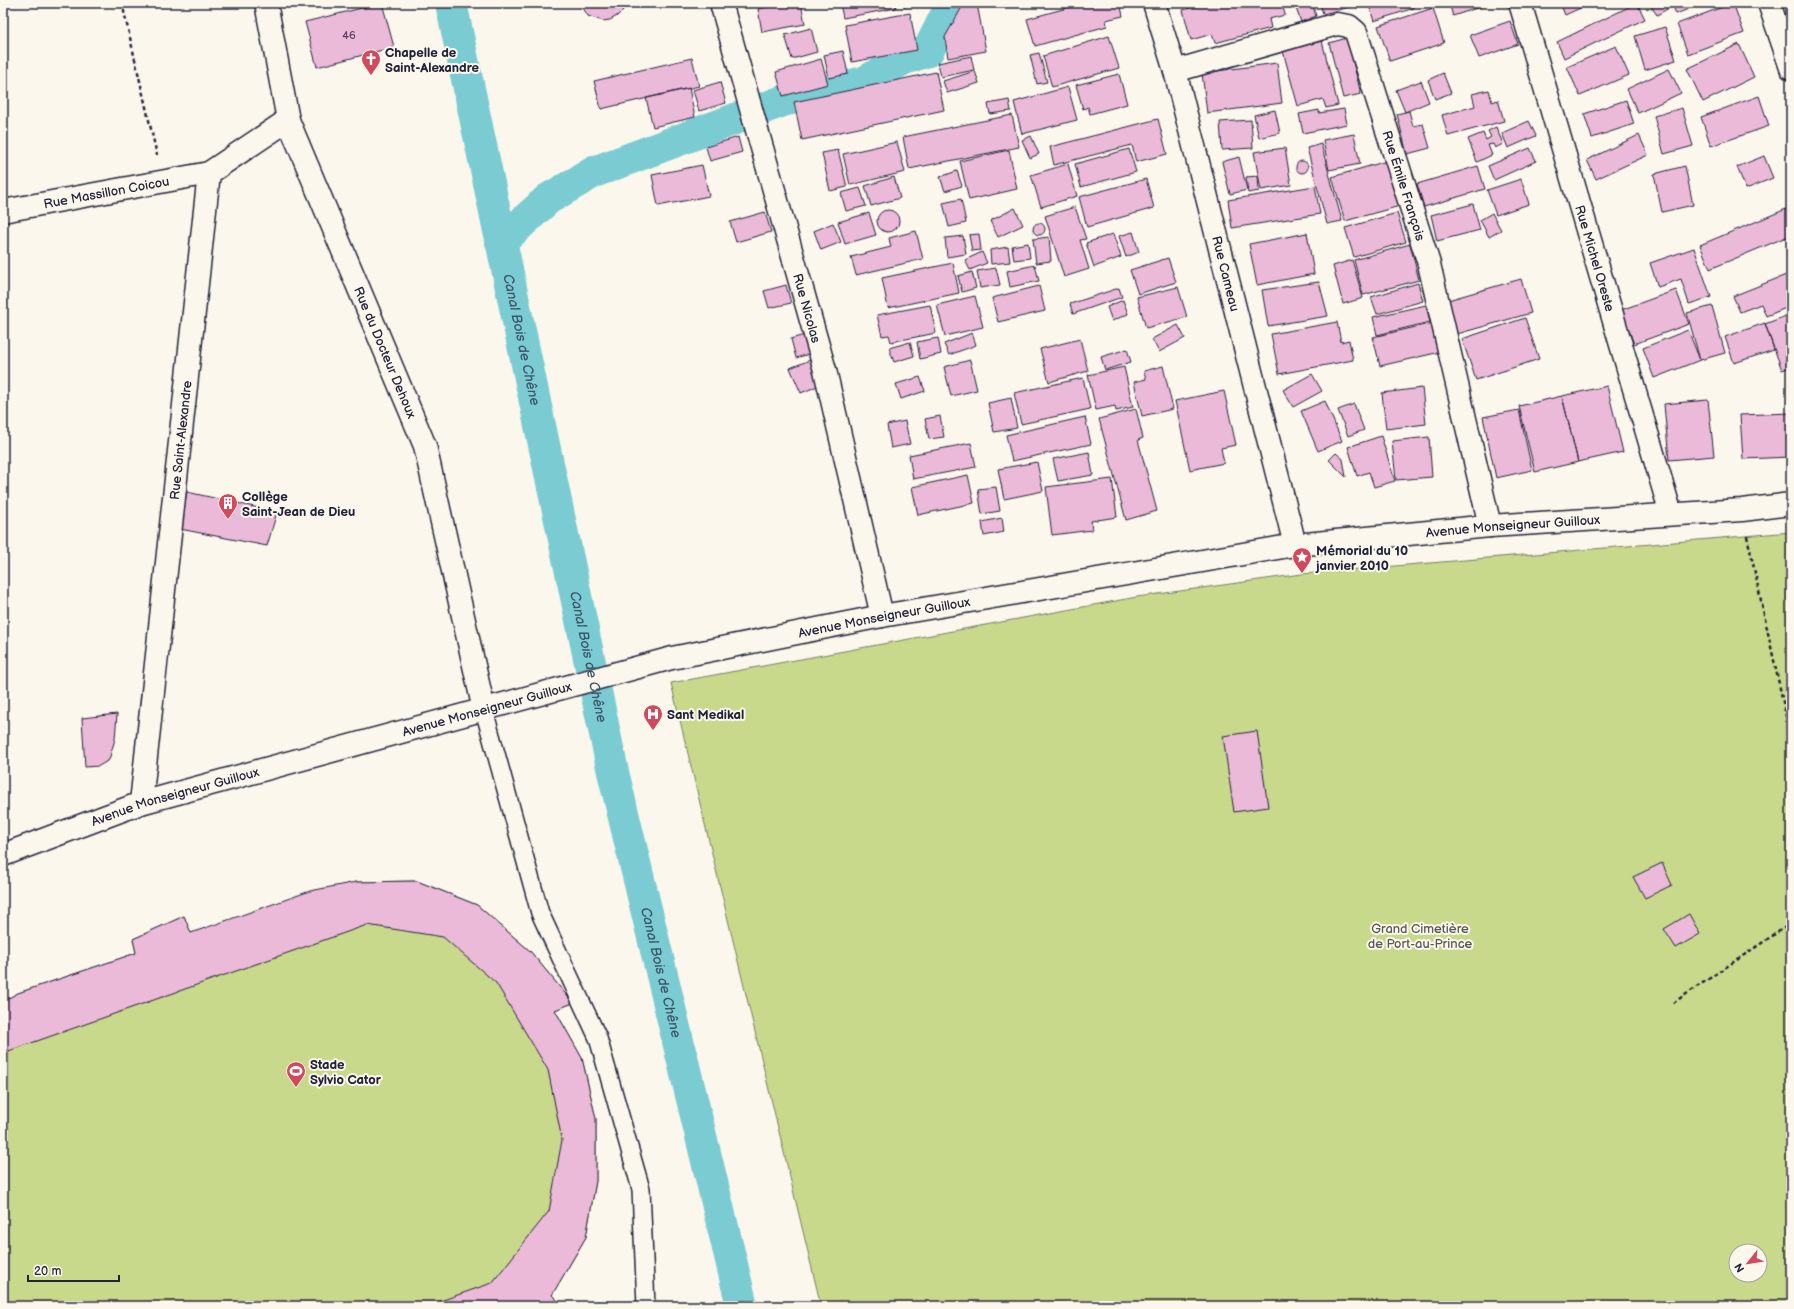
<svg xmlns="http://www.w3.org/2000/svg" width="1794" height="1309" font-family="'Balsamiq Sans',sans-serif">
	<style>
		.green { fill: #c9d98c; stroke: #767e64; fill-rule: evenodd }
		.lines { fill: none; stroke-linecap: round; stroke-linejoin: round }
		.canal { stroke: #7acbd2; stroke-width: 32 }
		.building { fill: #ecbad9; stroke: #22223b }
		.lane-casing { stroke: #22223b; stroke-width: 20 }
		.street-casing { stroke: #22223b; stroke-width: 25 }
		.secondary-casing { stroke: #22223b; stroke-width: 25 }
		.path { stroke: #22223b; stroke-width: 2.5; stroke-dasharray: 4 3; stroke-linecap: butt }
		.lane { stroke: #fbf7ec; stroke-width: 17 }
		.street { stroke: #fbf7ec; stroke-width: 22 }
		.secondary { stroke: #fbf7ec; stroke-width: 22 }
		.labels { text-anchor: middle; stroke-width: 4; stroke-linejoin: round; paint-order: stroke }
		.number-label { font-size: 11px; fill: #544862 }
		.poi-label { font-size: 13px; font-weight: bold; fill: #22223b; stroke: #fbf7ec; text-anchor: start }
		.street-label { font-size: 13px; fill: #22223b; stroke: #fbf7ec }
		.park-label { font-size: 13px; fill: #545953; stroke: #fbf7ec }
		.water-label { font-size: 14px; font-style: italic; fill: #3c5568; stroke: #fbf7ec }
	</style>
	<rect width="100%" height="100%" fill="#fbf7ec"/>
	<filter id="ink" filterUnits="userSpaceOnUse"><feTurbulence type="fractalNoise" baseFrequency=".025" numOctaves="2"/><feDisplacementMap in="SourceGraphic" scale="8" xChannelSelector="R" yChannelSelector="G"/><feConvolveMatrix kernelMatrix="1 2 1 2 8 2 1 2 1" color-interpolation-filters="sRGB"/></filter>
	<g filter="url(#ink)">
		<path class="green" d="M1791,532V1306H821L671,683L1137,597L1302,574ZM1736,1251H1760V1275H1736Z
			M417,881L477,905L530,951L573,1003L555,1010L582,1058L596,1119V1181L586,1237L552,1295L563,1306H3V1001L18,993L136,953L133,939L184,916L191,933L356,882Z"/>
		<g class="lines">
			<g class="canal">
				<path id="s1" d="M451,3L613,772L742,1306"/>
				<path d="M501,242L548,199L594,172L783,101L864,82L904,59L928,51L949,9L954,3"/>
			</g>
		</g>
		<path class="building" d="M382,3L394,47L317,67L305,22Z
			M580,3H626L623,10L617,16L610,20L603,21L588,16Z
			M788,3H801L805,24L762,32L758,9Z
			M840,3H895L896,8L843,18Z
			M904,3H921L904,7Z
			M1085,3H1120L1123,16L1106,20L1107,26L1035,46L1027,19Z
			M1208,3H1282L1285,15L1269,19L1271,28L1215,43L1212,34L1191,40L1183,10Z
			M1294,3H1312L1316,16L1301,22Z
			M1320,3H1360V4L1323,14Z
			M1380,3H1412L1414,8L1374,21L1369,6Z
			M1449,3H1492L1453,16Z
			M1560,3H1586L1587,5L1565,15Z
			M1637,3L1645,19L1564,58L1557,42Z
			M1649,3H1666L1669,8L1657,15Z
			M1672,3H1703L1676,14Z
			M1733,3L1744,33L1688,54L1677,24Z
			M977,4L986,51L948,58L945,37L962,7Z
			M1433,8L1444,43L1390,61L1378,26Z
			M910,13L917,50L852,62L845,25Z
			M1510,21L1518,44L1479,58L1470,35Z
			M1665,27L1676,60L1645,70L1635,36Z
			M811,28L817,52L792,59L785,35Z
			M1109,36L1119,68L1052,87L1043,56Z
			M1347,38L1361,94L1343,98L1329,43Z
			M1322,41L1338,105L1326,108L1323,99L1298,106L1283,51Z
			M1739,44L1754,77L1703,102L1687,69Z
			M1616,46L1629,75L1580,96L1567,67Z
			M843,51L848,74L829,78L824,55Z
			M1039,53L1047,82L1037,84L1030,55Z
			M971,56L974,70L941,77L938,63Z
			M692,58L699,86L601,109L594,81Z
			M821,59L828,84L783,96L776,72Z
			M1277,63L1282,103L1207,113L1202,73Z
			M1669,69L1681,93L1638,113L1627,89Z
			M975,71L979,83L947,93L943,81Z
			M936,72L944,110L802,140L794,102Z
			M1443,73L1451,93L1435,99L1428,80Z
			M1119,74L1127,104L1090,114L1088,107L1083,109L1076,85Z
			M1421,81L1429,102L1405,112L1396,90Z
			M720,82L726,103L699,111L693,90Z
			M1068,87L1077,120L1022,134L1014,102Z
			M689,88L695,117L653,127L646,98Z
			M1489,90L1492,102L1498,100L1504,121L1448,136L1442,115L1475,106L1472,94Z
			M1759,96L1769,126L1711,146L1701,117Z
			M1009,100L1011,111L990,114L988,104Z
			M1626,100L1634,124L1592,138L1584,114Z
			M1682,108L1693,146L1664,154L1654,116Z
			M1344,109L1347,124L1303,133L1299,114L1319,110V113Z
			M1275,110L1280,133L1259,138L1254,115Z
			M1409,111L1413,126L1423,124L1430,148L1407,154L1397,114Z
			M1012,115L1019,147L909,169L903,137Z
			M1158,119L1167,154L1136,162L1132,145L1054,165L1050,147Z
			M1251,120L1253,148L1222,150L1220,122Z
			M1529,121L1536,136L1508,148L1502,133Z
			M1496,127L1503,144L1495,148L1493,144L1488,145L1492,155L1477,162L1468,139L1483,133L1486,140L1491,137L1488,131Z
			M1354,134L1360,164L1329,170L1323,140Z
			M1639,135L1648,155L1596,179L1587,160Z
			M1031,136L1039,154L1030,158L1022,140Z
			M738,137L742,152L710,161L706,147Z
			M897,142L905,172L850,185L843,154Z
			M1321,144L1342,221L1327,224L1307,148Z
			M1285,148L1291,185L1261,190L1254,152Z
			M1530,148L1536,161L1494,180L1488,166Z
			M1129,149L1136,172L1081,187L1075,164Z
			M838,150L847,187L830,191L822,153Z
			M1009,150L1017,189L969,200L960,161Z
			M1764,156L1773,178L1746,189L1737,167Z
			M1239,157L1247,190L1230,194L1222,162Z
			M1387,161L1400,206L1345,221L1332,177Z
			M1296 167a6 6 0 1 1 12 0a6 6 0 1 1-12 0Z
			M1068,164L1077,196L1041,207L1031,175Z
			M702,165L709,196L658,206L652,175Z
			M1478,166L1485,189L1424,207L1417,184Z
			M1685,166L1693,205L1662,212L1654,174Z
			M957,171L962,186L945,191L940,177Z
			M1258,176L1259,191L1248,193L1246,177Z
			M894,177L900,198L871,206L865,186Z
			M1146,179L1154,208L1087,227L1079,197Z
			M1521,179L1529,204L1496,215L1487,190Z
			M1315,186L1320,214L1232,228L1228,200Z
			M860,188L866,206L846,211L841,193Z
			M961,199L966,223L949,227L943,203Z
			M1473,204L1480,230L1437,241L1431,215Z
			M1075,207L1086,239L1080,240L1089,269L1064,277L1045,216Z
			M1791,207V235L1710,269L1700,245Z
			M1015,208L1023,225L998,237L990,221Z
			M877 221a11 11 0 1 1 22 0a11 11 0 1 1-22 0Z
			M765,212L771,232L736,242L730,222Z
			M869,213L876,235L845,244L838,222Z
			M1397,213L1406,242L1354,257L1345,228Z
			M1492,213L1501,230L1489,237L1480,220Z
			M833,223L841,242L821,250L814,231Z
			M1033 229a6 6 0 1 1 12 0a6 6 0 1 1-12 0Z
			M916,231L923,259L856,275L851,257L891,247L889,238Z
			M1133,232L1139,252L1126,257L1119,236Z
			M1307,233L1314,274L1257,285L1249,244Z
			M979,234L981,250L972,251L969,235Z
			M1113,234L1121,257L1094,267L1086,243Z
			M963,236L966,254L947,257L945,238Z
			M1049,237L1051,261L1036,263L1033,239Z
			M1028,243L1030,258L1014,260L1012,246Z
			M1410,244L1419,280L1363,295L1354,260Z
			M1008,247L1010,262L991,264L990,250Z
			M1694,248L1711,297L1689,304L1681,279L1658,287L1650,263Z
			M982,252L987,263L970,270L965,260Z
			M1168,258L1176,282L1138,294L1130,270Z
			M1352,260L1363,298L1343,304L1333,266Z
			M953,263L959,293L888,308L882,278Z
			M1035,265L1039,281L1010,287L1007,271Z
			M996,268L1000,285L980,288L977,271Z
			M972,272L976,288L962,292L958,276Z
			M1791,273V306L1766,316L1761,304L1740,312L1733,296Z
			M1521,279L1531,313L1457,334L1448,300Z
			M1319,282L1328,316L1268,326L1262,290Z
			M1418,283L1423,301L1377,314L1371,297Z
			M786,285L791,303L769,308L764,291Z
			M1039,286L1045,311L998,322L992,298Z
			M1178,287L1187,317L1146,328L1137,297Z
			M1119,288L1122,297L1073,314L1070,304Z
			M1676,290L1689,324L1634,344L1621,310Z
			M975,296L983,327L945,336L937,305Z
			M1123,300L1128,314L1112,321L1107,307Z
			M930,305L936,333L891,342L889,335L882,336L877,315Z
			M1426,305L1430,322L1377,335L1373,317Z
			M1712,306L1725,353L1700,360L1687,313Z
			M1791,314V367L1782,370L1765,324Z
			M1525,318L1539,359L1476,380L1462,339Z
			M1337,322L1341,342L1349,340L1353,360L1279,374L1271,334Z
			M1433,323L1440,352L1380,366L1373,337Z
			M1765,323L1774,350L1734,363L1725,337Z
			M1178,325L1185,338L1159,352L1152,339Z
			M1688,330L1700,360L1654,378L1643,348Z
			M972,333L976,345L949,355L944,344Z
			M804,335L809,354L796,358L791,339Z
			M938,338L941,354L920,359L917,342Z
			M1080,339L1088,371L1049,382L1040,349Z
			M910,342L914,356L894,362L889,348Z
			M1127,349L1131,362L1105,370L1101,357Z
			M810,360L820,385L801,393L790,368Z
			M970,360L977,390L951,396L944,367Z
			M1163,366L1173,409L1142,416L1134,382L1146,379L1144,371Z
			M1124,367L1133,407L1116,411L1115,406L1096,410L1088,375Z
			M1312,374L1322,391L1293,407L1283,390Z
			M920,377L925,391L901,399L896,384Z
			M1083,378L1090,409L1021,424L1014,393Z
			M1607,386L1623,452L1578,462L1562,396Z
			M1422,388L1426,424L1386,429L1382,393Z
			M1224,391L1236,445L1221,448L1224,463L1190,470L1175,401Z
			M1562,396L1578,462L1535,472L1519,406Z
			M1011,398L1017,428L994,432L988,403Z
			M1708,400L1714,456L1669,460L1664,404Z
			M1325,401L1342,441L1318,451L1301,411Z
			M1354,404L1364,430L1348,436L1338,410Z
			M1136,409L1143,438L1138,440L1157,511L1126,520L1099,419Z
			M1519,410L1532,470L1496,478L1483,417Z
			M1791,413V457L1743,459L1740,415Z
			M940,416L944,437L929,439L925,419Z
			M1085,417L1091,444L1012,461L1006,435Z
			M905,421L910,444L891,448L887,425Z
			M1381,436L1395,481L1374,487L1369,472L1357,476L1348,447Z
			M1429,437L1432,477L1396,480L1392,441Z
			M971,443L976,467L913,479L909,455Z
			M1089,452L1093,475L1058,481L1053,459Z
			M1336,453L1343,459L1346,477L1329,460Z
			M1037,462L1043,491L1004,499L998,469Z
			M968,475L974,503L918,515L912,487Z
			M1112,479L1117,517L1091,521L1092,530L1052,535L1046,487Z
			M996,487L1000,511L982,514L978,489Z
			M187,492L277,512L267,546L180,529Z
			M1002,518L1004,532L984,536L982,522Z
			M117,714L115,739L109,760L99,766L85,767L82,718Z
			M1257,731L1268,807L1234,812L1223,736Z
			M1662,863L1672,885L1645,898L1633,877Z
			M417,881L477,905L530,951L573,1003L555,1010L582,1058L596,1119V1181L586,1237L552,1295L563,1306H426L492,1283L549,1211L562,1140L548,1070L496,983L443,937L367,925L3,1053V1001L18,993L136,953L133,939L184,916L191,933L310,891L356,882Z
			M1689,914L1700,934L1676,948L1664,929Z"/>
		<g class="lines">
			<defs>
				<path id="lane" d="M484,710L540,913L598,1038L641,1189L646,1306"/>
				<g id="street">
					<path id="s2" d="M266,3L288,120L425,446L484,710"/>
					<path id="s3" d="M721,3L825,370L882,616"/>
					<path id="s4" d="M1154,3L1175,71L1295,545"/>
					<path id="s5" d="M1520,3L1671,514"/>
					<path id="s6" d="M1175,71L1337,24L1349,26L1356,32L1429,264L1490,526"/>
					<path id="s7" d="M3,211L209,173"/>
					<path id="s8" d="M141,803L209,173L288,120"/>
				</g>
				<g id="secondary">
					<path d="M1769,3L1791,68"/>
					<path id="s9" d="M3,855L141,803L672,658L882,616L1295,545L1490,526L1742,510L1791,504"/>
				</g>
			</defs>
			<use href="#lane" class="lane-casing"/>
			<use href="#street" class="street-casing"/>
			<use href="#secondary" class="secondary-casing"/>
			<path class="path" d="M122,3L157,155
				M1747,536L1791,739
				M1673,1003L1784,928L1791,927"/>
			<use href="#lane" class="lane"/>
			<use href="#street" class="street"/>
			<use href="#secondary" class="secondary"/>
		</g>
	</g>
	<defs>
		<symbol id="church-pin" viewBox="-11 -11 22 30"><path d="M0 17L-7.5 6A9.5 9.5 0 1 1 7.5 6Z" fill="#d1495b" stroke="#fbf7ec"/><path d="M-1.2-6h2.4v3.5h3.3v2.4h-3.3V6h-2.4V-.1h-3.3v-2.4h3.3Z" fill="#fff"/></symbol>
		<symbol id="building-pin" viewBox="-11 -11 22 30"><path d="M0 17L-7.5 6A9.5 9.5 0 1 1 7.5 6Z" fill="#d1495b" stroke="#fbf7ec"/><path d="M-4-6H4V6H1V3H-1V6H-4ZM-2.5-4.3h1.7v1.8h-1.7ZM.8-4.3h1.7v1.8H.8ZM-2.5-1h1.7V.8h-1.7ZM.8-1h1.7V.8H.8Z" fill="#fff"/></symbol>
		<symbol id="sight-pin" viewBox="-11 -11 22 30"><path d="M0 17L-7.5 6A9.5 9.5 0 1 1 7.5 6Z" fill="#d1495b" stroke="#fbf7ec"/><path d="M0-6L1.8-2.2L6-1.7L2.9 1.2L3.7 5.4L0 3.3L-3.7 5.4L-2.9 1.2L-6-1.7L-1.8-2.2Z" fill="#fff"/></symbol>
		<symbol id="hospital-pin" viewBox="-11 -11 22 30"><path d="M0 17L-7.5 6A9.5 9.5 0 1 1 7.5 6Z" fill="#d1495b" stroke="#fbf7ec"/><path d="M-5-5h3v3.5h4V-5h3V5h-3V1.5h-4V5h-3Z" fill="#fff"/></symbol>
		<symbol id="stadium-pin" viewBox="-11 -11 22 30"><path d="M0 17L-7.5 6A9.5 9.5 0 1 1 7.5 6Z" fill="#d1495b" stroke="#fbf7ec"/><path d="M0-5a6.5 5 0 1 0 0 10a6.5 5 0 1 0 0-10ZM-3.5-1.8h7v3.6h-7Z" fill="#fff"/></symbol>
	</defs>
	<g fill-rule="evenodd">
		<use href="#church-pin" x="360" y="48" width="22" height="30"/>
		<use href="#building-pin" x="217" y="492" width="22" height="30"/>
		<use href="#sight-pin" x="1291" y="546" width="22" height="30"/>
		<use href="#hospital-pin" x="642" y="703" width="22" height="30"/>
		<use href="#stadium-pin" x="285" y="1060" width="22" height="30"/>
	</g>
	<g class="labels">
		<g class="number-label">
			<text x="349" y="39">46</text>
		</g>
		<g class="poi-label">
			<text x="385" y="57">Chapelle de<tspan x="385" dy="15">Saint-Alexandre</tspan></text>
			<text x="242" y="501">Collège<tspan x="242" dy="15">Saint-Jean de Dieu</tspan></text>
			<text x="1316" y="555">Mémorial du 10<tspan x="1316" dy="15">janvier 2010</tspan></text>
			<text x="667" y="719">Sant Medikal</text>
			<text x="310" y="1069">Stade<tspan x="310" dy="15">Sylvio Cator</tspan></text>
		</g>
		<g class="street-label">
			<text dy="5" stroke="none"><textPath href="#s6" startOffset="351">Rue Émile François</textPath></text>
			<text dy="5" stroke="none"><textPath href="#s7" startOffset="105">Rue Massillon Coicou</textPath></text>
			<text dy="5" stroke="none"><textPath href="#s5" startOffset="266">Rue Michel Oreste</textPath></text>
			<text dy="5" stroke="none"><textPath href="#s4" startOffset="280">Rue Cameau</textPath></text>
			<text dy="5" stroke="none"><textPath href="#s3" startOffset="317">Rue Nicolas</textPath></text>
			<text dy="5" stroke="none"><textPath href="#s2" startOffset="371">Rue du Docteur Dehoux</textPath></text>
			<text dy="5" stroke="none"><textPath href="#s8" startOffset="365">Rue Saint-Alexandre</textPath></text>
			<text dy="5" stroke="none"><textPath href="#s9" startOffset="1550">Avenue Monseigneur Guilloux</textPath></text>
			<text dy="5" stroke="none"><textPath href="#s9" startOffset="914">Avenue Monseigneur Guilloux</textPath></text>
			<text dy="5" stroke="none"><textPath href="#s9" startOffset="506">Avenue Monseigneur Guilloux</textPath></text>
			<text dy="5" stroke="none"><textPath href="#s9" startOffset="182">Avenue Monseigneur Guilloux</textPath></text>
		</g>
		<g class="park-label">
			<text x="1420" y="933">Grand Cimetière<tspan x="1420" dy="15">de Port-au-Prince</tspan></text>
		</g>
		<g class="water-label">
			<text dy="5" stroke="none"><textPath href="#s1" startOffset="344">Canal Bois de Chêne</textPath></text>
			<text dy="5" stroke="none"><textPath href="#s1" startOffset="668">Canal Bois de Chêne</textPath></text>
			<text dy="5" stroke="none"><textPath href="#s1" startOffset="992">Canal Bois de Chêne</textPath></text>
		</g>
	</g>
	<rect width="1794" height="1309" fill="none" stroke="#fbf7ec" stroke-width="16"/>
	<rect x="8" y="8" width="1778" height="1293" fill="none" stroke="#22223b" stroke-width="1.5" filter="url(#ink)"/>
	<g transform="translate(1748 1263) rotate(240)"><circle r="19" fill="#fbf7ec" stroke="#a4a2a5"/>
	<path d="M0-3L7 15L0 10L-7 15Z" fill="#d1495b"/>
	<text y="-6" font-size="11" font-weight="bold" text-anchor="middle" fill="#22223b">N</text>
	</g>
	<path d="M28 1275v6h91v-6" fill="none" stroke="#22223b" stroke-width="2"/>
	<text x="34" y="1275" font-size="12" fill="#22223b" stroke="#fbf7ec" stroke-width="3" paint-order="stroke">20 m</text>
</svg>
